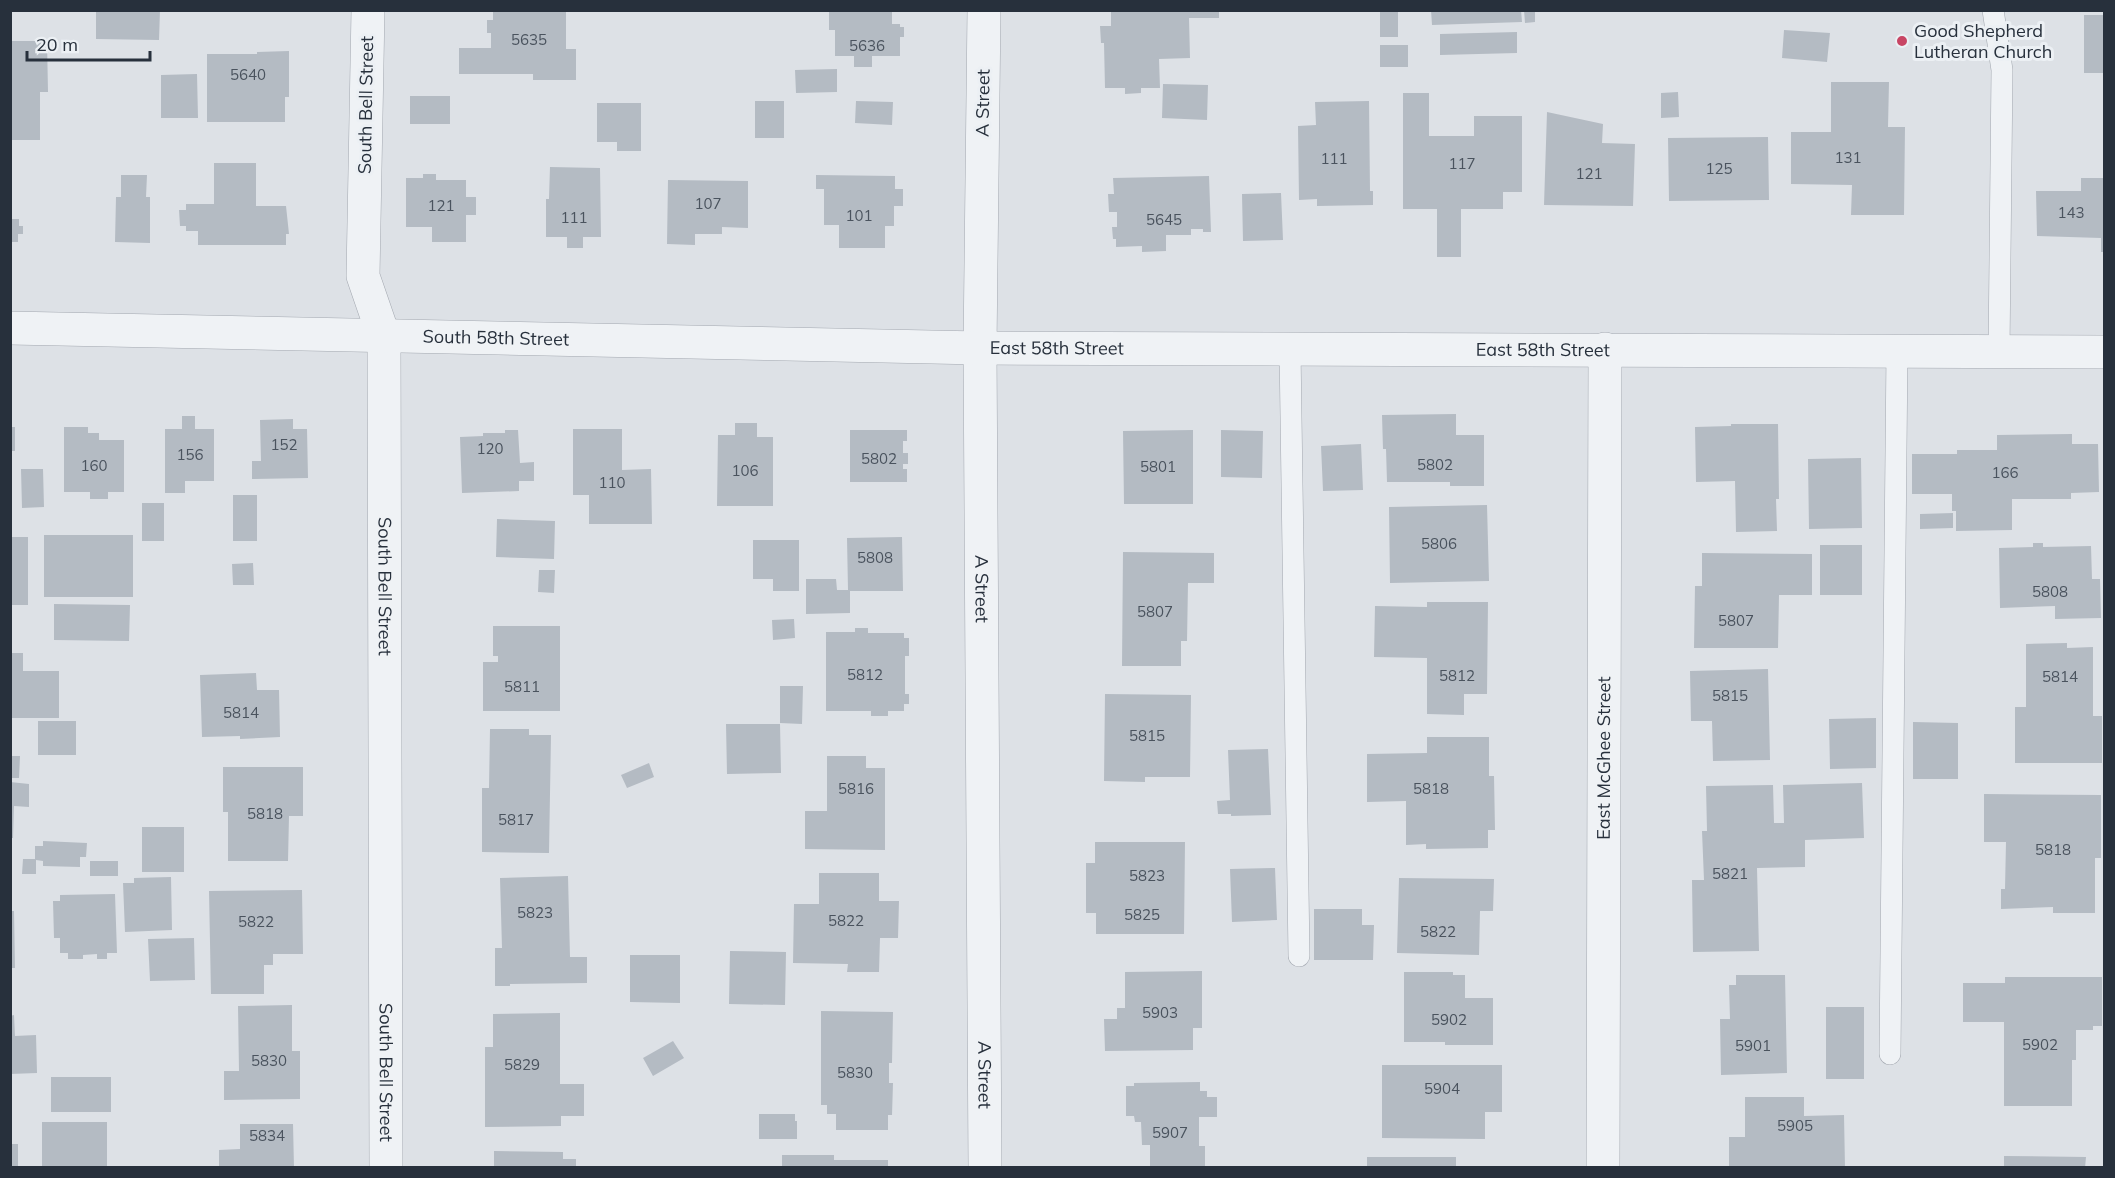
<svg xmlns="http://www.w3.org/2000/svg" width="2115" height="1178" font-family="Mulish,sans-serif">
	<style>
		.building { fill: #b4bbc3 }
		.lines { fill: none; stroke-linecap: round; stroke-linejoin: round }
		.lane-casing { stroke: #a3a8b0; stroke-width: 22 }
		.street-casing { stroke: #a3a8b0; stroke-width: 34 }
		.lane { stroke: #eff2f5; stroke-width: 21 }
		.street { stroke: #eff2f5; stroke-width: 33 }
		.poi-dot { fill: #c84564; stroke: #ecf0f4; stroke-width: 2 }
		.labels { text-anchor: middle; stroke-width: 6; stroke-linejoin: round; paint-order: stroke }
		.number-label { font-size: 15px; fill: #4a535e }
		.poi-label { font-size: 18px; fill: #27303c; stroke: #ecf0f4; text-anchor: start }
		.street-label { font-size: 18px; fill: #27303c; stroke: #ecf0f4 }
	</style>
	<rect width="100%" height="100%" fill="#dde1e6"/>
	<path class="building" d="M96,10H160L159,40L96,39Z
		M493,10H566V49H576V80H533V74H459V48H491V33H487V20H493Z
		M829,10H892V24H900V27H904V37H900V56H872V67H854V56H835V30H829Z
		M1111,10H1219V18H1189L1190,58L1159,59L1160,88H1141V93L1125,94V88H1105L1104,43H1101L1100,26H1111Z
		M1380,10H1398V37H1380Z
		M1431,10H1521L1522,22L1432,25Z
		M1524,10H1535V22L1525,23Z
		M2084,15H2104V73H2084Z
		M1784,30L1830,33L1827,62L1782,58Z
		M1517,32V53L1440,55V34Z
		M10,41H47L48,92H40V140H10Z
		M1380,45H1408V67H1380Z
		M289,51V97H285V122H207V54H257V52Z
		M837,69V92L796,93L795,70Z
		M197,74L198,118H161V75Z
		M1831,82H1889L1888,127H1905L1904,215H1851L1852,185L1791,184V132H1831Z
		M1163,84L1208,85L1207,120L1162,118Z
		M1678,92L1679,117L1661,118V93Z
		M1403,93H1429V136H1474V116H1522V192H1503V209H1461V257H1437V209H1403Z
		M410,96H450V124H410Z
		M755,101H784V138H755Z
		M856,101L893,102L892,125L855,123Z
		M1369,101L1370,191H1373V205L1317,206V199L1299,200L1298,126L1316,125L1315,102Z
		M597,103H641V151H617V142H597Z
		M1547,112L1603,124L1602,143L1635,144L1633,206L1544,205Z
		M1768,137L1769,200L1669,201L1668,138Z
		M214,163H256V206H286L289,234H286V245H198V231H186V226H180L179,210H186V204H214Z
		M550,167L600,168L601,237H583V248H567V237H546V199H549Z
		M423,174H436V180H466V197H476V215H466V242H432V227H406V178H423Z
		M121,175H147L146,197H150V243L115,242L116,197H121Z
		M816,175L895,176V189H903V206H894V226H885V248H839V225H824V189H816Z
		M1209,176L1211,232H1203V229H1191V235H1166V251L1142,252V246L1116,247V239H1113L1112,227H1117V212H1109L1108,194H1114L1113,178Z
		M2081,178H2104V252H2101V238L2037,236L2036,191H2081Z
		M668,180L748,181V228L722,227V234H695V245L667,244Z
		M1281,193L1283,240L1243,241L1242,194Z
		M10,219H19V226H23V234H18V242H10Z
		M1456,414V435H1484V486H1450V482H1387L1386,449H1383L1382,415Z
		M182,416H195V429H214V481H185V493H165V429H182Z
		M293,419V429H307L308,478L252,479V461H261L260,420Z
		M735,423H757V437H773V506H717L718,435H735Z
		M1731,424H1778L1779,499H1776L1777,531L1736,532L1735,481L1696,482L1695,427L1731,426Z
		M10,427H15V451H10Z
		M64,427H88V433H99V440H124V492H108V499H90V492H64Z
		M573,429H622V470L651,469L652,524H589V495H573Z
		M505,430H518L520,463L534,462V481H519V491L462,493L460,437L483,436V433H505Z
		M850,430H907V441H903V453H908V464H903V469H907V482H850Z
		M1193,430V504H1124L1123,431Z
		M1221,430L1263,431L1262,478L1221,477Z
		M2072,434V444H2098L2099,492L2071,493V499H2012V530L1956,531V511H1952V494H1912V454H1957V450H1997V435Z
		M1361,444L1363,490L1323,491L1321,446Z
		M1861,458L1862,528L1809,529L1808,459Z
		M21,469H43L44,507L22,508Z
		M233,495H257V541H233Z
		M142,503H164V541H142Z
		M1487,505L1489,581L1390,583L1389,507Z
		M1953,513V528L1920,529V514Z
		M497,519L555,521L554,559L496,557Z
		M44,535H133V597H44Z
		M10,537H28V605H10Z
		M902,537L903,591H850V613L806,614V579H836L837,590H848L847,538Z
		M753,540H799V591H773V579H753Z
		M2033,543H2043V547L2091,546L2092,579H2100L2101,618L2055,619V606L2000,608L1999,548L2033,547Z
		M1820,545H1862V595H1820Z
		M1123,552L1214,553V583H1188L1187,641H1181V666H1122Z
		M1702,553L1812,554V595H1779L1778,648H1694L1695,586H1702Z
		M253,563L254,585H233L232,564Z
		M539,570H555L554,593L538,592Z
		M1427,602H1488L1487,694H1464V715L1427,714V658L1374,657L1375,606L1427,607Z
		M54,604L130,605L129,641L54,640Z
		M794,619L795,638L773,640L772,620Z
		M493,626H560V711H483V662H498V656H493Z
		M855,628H868V633H904V638H909V656H905V694H909V704H904V711H888V716H871V711H826V632H855Z
		M2067,643V648L2093,647V716H2102V763H2015V707H2026V644Z
		M10,653H23V671H59V718H10Z
		M1768,669L1770,760L1713,761L1712,721H1691L1690,671Z
		M256,673L257,690H279L280,737L240,739V736L202,737L200,675Z
		M780,686H803L802,724L780,723Z
		M1105,694L1191,695L1190,777H1145V782L1104,781Z
		M1876,718V768L1830,769L1829,719Z
		M38,721H76V755H38Z
		M1913,722L1958,723V779H1913Z
		M726,724H780L781,773L727,774Z
		M490,729H529V735H551L549,853L482,852V788H489Z
		M1427,737H1489V776H1494L1495,830H1488V848L1426,849V844L1406,845V801L1367,802V754L1427,753Z
		M1268,749L1271,815L1231,816V814H1218L1217,801L1230,800L1228,750Z
		M10,756H20L19,778H10Z
		M827,756H866V768H885V850L805,849V811H827Z
		M649,763L654,777L627,788L621,775Z
		M223,767H303V816H289L288,861H228V812H223Z
		M10,782L29,784V807L14,806L13,838H10Z
		M1862,783L1864,838L1805,840V867L1757,868L1759,951L1693,952L1692,880H1704L1702,831H1707L1706,786L1773,785L1774,823H1784L1783,785Z
		M1984,794L2101,795V858H2095V913H2053V907L2001,909V889H2005L2006,842H1984Z
		M142,827H184V872H142Z
		M43,841L87,843L86,857H80V867L43,866V861L36,860V874H22L23,859H35V846H43Z
		M1095,842H1185L1184,934H1096V913H1086V863H1095Z
		M90,861H118V876H90Z
		M1275,868L1277,920L1232,922L1230,869Z
		M819,873H879V901H899L898,938H880L879,972H847L848,964L793,963L794,904H819Z
		M568,876L570,957H587V983L510,984V986H495V948H502L500,878Z
		M171,877L172,930L125,932L123,883H134V878Z
		M1399,878L1494,879L1493,911H1480L1479,955L1397,953Z
		M302,890L303,954H273V965H264V994H211L209,891Z
		M115,894L117,953H107V959H97V954L83,955V959H68V953H60V938H54L53,901H60V895Z
		M1314,909H1362V925H1374L1373,960H1314Z
		M10,911H14L15,968H10Z
		M194,938L195,980L150,981L148,939Z
		M730,951L786,952L785,1005L729,1004Z
		M630,955H680V1003L630,1002Z
		M1202,971V1028H1193V1050L1105,1051L1104,1019H1117V1008H1125V972Z
		M1404,972H1453V975H1465V998H1493V1045H1445V1042H1404Z
		M1736,975H1785L1787,1073L1721,1075L1720,1019H1730L1729,985H1736Z
		M2005,977H2102V1026H2093V1030H2076V1060H2072V1106H2004V1022H1963V983H2005Z
		M292,1005V1051H300V1099L224,1100V1071H239L238,1006Z
		M1826,1007H1864V1079H1826Z
		M821,1011L893,1012L892,1063H889V1083H893L892,1115H888V1130H836V1114H827V1105H821Z
		M560,1013V1084H584V1116H561V1126L485,1127V1047H493V1014Z
		M14,1015L15,1036L36,1035L37,1073L10,1074V1016Z
		M673,1041L684,1058L653,1076L643,1058Z
		M1382,1065H1502V1112H1485V1139L1382,1138Z
		M51,1077H111V1112H51Z
		M1200,1082V1091H1207V1097H1217V1117H1199V1146H1205V1168H1150V1145H1142L1141,1122H1135L1134,1116H1126V1086H1134V1083Z
		M1745,1097H1804V1116L1844,1115L1845,1168H1729V1137H1745Z
		M759,1114H795V1121H797V1139H759Z
		M42,1122H107V1168H42Z
		M240,1124H293L294,1168H219V1150L240,1149Z
		M10,1144H18V1168H10Z
		M494,1151L563,1152V1159H576V1168H494Z
		M782,1155H834V1160H888V1168H782Z
		M2004,1156L2086,1157L2085,1168H2004Z
		M1367,1157H1456V1168H1367Z"/>
	<g class="lines">
		<defs>
			<path id="lane" d="M1993,10L2002,70L1999,352
				M1290,349L1299,956
				M1890,1054L1897,351"/>
			<g id="street">
				<path id="s1" d="M368,10L363,276L384,337L386,1168"/>
				<path id="s2" d="M984,10L980,348L985,1168"/>
				<path id="s3" d="M10,328L980,348L2104,352"/>
				<path id="s4" d="M1603,1168L1605,349"/>
			</g>
		</defs>
		<use href="#lane" class="lane-casing"/>
		<use href="#street" class="street-casing"/>
		<use href="#lane" class="lane"/>
		<use href="#street" class="street"/>
	</g>
	<circle class="poi-dot" cx="1902" cy="41" r="6"/>
	<g class="labels">
		<g class="number-label">
			<text x="529" y="45">5635</text>
			<text x="867" y="51">5636</text>
			<text x="248" y="80">5640</text>
			<text x="1848" y="163">131</text>
			<text x="1334" y="164">111</text>
			<text x="1462" y="169">117</text>
			<text x="1719" y="174">125</text>
			<text x="1589" y="179">121</text>
			<text x="708" y="209">107</text>
			<text x="441" y="211">121</text>
			<text x="2071" y="218">143</text>
			<text x="859" y="221">101</text>
			<text x="574" y="223">111</text>
			<text x="1164" y="225">5645</text>
			<text x="284" y="450">152</text>
			<text x="490" y="454">120</text>
			<text x="190" y="460">156</text>
			<text x="879" y="464">5802</text>
			<text x="1435" y="470">5802</text>
			<text x="94" y="471">160</text>
			<text x="1158" y="472">5801</text>
			<text x="745" y="476">106</text>
			<text x="2005" y="478">166</text>
			<text x="612" y="488">110</text>
			<text x="1439" y="549">5806</text>
			<text x="875" y="563">5808</text>
			<text x="2050" y="597">5808</text>
			<text x="1155" y="617">5807</text>
			<text x="1736" y="626">5807</text>
			<text x="865" y="680">5812</text>
			<text x="1457" y="681">5812</text>
			<text x="2060" y="682">5814</text>
			<text x="522" y="692">5811</text>
			<text x="1730" y="701">5815</text>
			<text x="241" y="718">5814</text>
			<text x="1147" y="741">5815</text>
			<text x="856" y="794">5816</text>
			<text x="1431" y="794">5818</text>
			<text x="265" y="819">5818</text>
			<text x="516" y="825">5817</text>
			<text x="2053" y="855">5818</text>
			<text x="1730" y="879">5821</text>
			<text x="1147" y="881">5823</text>
			<text x="535" y="918">5823</text>
			<text x="1142" y="920">5825</text>
			<text x="846" y="926">5822</text>
			<text x="256" y="927">5822</text>
			<text x="1438" y="937">5822</text>
			<text x="1160" y="1018">5903</text>
			<text x="1449" y="1025">5902</text>
			<text x="2040" y="1050">5902</text>
			<text x="1753" y="1051">5901</text>
			<text x="269" y="1066">5830</text>
			<text x="522" y="1070">5829</text>
			<text x="855" y="1078">5830</text>
			<text x="1442" y="1094">5904</text>
			<text x="1795" y="1131">5905</text>
			<text x="1170" y="1138">5907</text>
			<text x="267" y="1141">5834</text>
		</g>
		<g class="poi-label">
			<text x="1914" y="37">Good Shepherd<tspan x="1914" dy="21">Lutheran Church</tspan></text>
		</g>
		<g class="street-label">
			<text transform="translate(983 103) rotate(-89)" y="6">A Street</text>
			<text transform="translate(366 105) rotate(-89)" y="6">South Bell Street</text>
			<text dy="6" stroke="none"><textPath href="#s3" startOffset="486">South 58th Street</textPath></text>
			<text dy="6" stroke="none"><textPath href="#s3" startOffset="1047">East 58th Street</textPath></text>
			<text dy="6" stroke="none"><textPath href="#s3" startOffset="1533">East 58th Street</textPath></text>
			<text dy="6" stroke="none"><textPath href="#s1" startOffset="580">South Bell Street</textPath></text>
			<text dy="6" stroke="none"><textPath href="#s2" startOffset="579">A Street</textPath></text>
			<text dy="6" stroke="none"><textPath href="#s4" startOffset="410">East McGhee Street</textPath></text>
			<text dy="6" stroke="none"><textPath href="#s1" startOffset="1066">South Bell Street</textPath></text>
			<text dy="6" stroke="none"><textPath href="#s2" startOffset="1065">A Street</textPath></text>
		</g>
	</g>
	<rect width="2115" height="1178" fill="none" stroke="#27303c" stroke-width="24"/>
	<path d="M27 51v9h123v-9" fill="none" stroke="#27303c" stroke-width="3"/>
	<text x="36" y="51" font-size="18" fill="#27303c" stroke="#ecf0f4" stroke-width="4.5" paint-order="stroke">20 m</text>
</svg>
